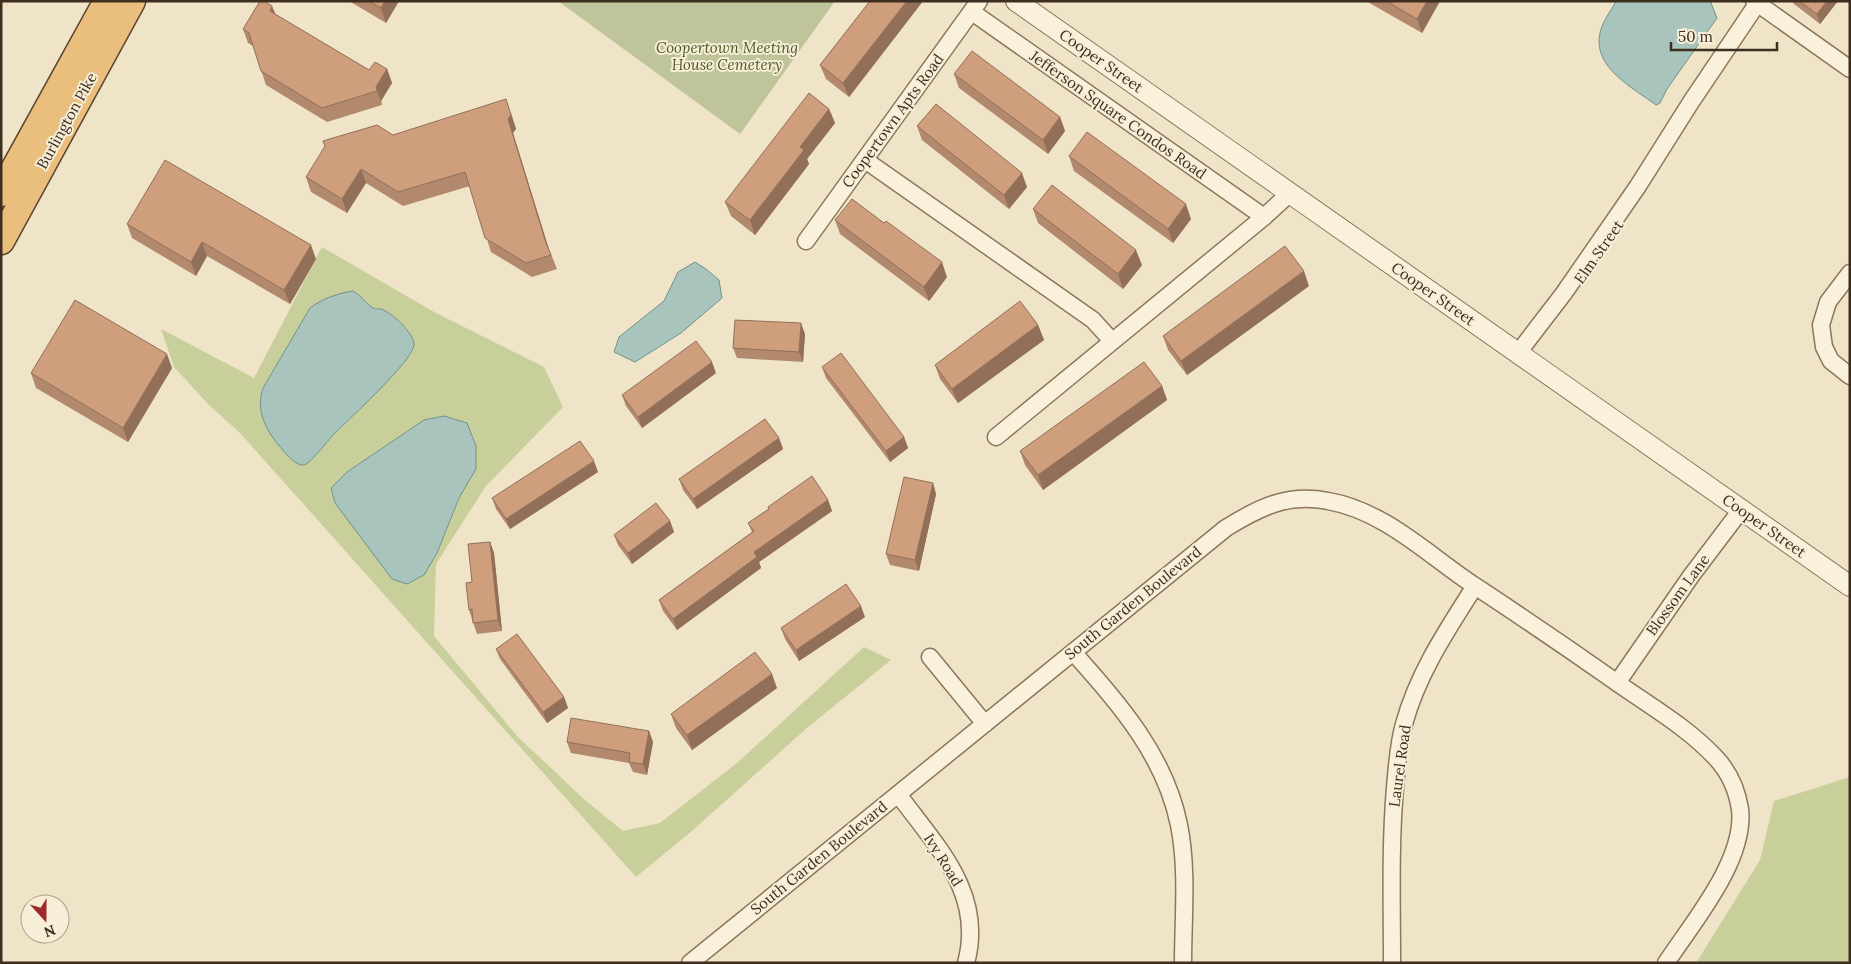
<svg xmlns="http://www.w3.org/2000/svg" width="1851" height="964" font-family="Lora,serif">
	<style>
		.green { fill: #c9cf9b; fill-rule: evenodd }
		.cemetery { fill: #bfc49a }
		.water { fill: #a9c4bc; stroke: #6f938a }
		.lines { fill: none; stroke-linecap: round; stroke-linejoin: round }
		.minor-casing { stroke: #8d765c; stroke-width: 19 }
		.tertiary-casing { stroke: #8d765c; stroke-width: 22 }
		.trunk-casing { stroke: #5b4430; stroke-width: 29 }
		.minor { stroke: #faf1dc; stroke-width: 16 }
		.tertiary { stroke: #faf1dc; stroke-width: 20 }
		.trunk { stroke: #eabe7c; stroke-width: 26 }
		.wall { fill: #b2896c }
		.shaded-wall { fill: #916f58 }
		.building { fill: #cf9f7d; stroke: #916f58 }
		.labels { text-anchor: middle; stroke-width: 4; stroke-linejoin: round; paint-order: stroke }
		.park-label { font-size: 15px; font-style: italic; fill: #4d5a26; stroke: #f7eed8 }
		.street-label { font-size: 15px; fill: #3d2e20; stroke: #f7eed8 }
	</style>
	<rect width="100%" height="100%" fill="#f0e4c8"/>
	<path class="green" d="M322,247L436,313L544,367L563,407L486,486L436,564L434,636L518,737L585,800L623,831L660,823L737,763L864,647L891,660L808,727L692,831L636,877L240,433L209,405L174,367L161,329L254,378ZM350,292L358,294L373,308L381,309L386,312L408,330L414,342L413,351L381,388L320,448L310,462L264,423L260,398L263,388L310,308L319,302ZM424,420L476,469L459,498L437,553L331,488L347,472Z
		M1850,777V963H1696L1760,860L1774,801Z"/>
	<path class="cemetery" d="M558,1H835L740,134Z"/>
	<path class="water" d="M1616,1H1711V3L1717,18L1667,89L1660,103L1656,105C1633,88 1592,67 1600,33C1602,22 1611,11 1616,1Z
		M695,262L706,269L719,280L722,298L681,333L635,362L614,352L619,337L664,301L678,272Z
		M353,291C361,295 366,304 373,308C378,310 376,308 381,309C391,312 414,333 414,344C416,358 348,420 334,434C328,440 309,466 303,465C296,465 292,459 287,455C270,436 254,415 263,388L310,308C321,299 339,293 353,291Z
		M444,416L467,423L476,446V469L459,498L437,553L424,575L407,584L392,579L335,503L331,488L347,472L424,420Z"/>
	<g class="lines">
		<defs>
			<path id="minor" d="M1754,1L1850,69
				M972,12L1264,217
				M865,160L1093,320L1112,341
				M806,241L979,1
				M1850,273L1828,302L1821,325L1824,347L1831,361L1850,376
				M1518,353L1564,293L1638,186L1691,102L1759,1
				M996,437L1264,217L1289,194
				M1073,652C1119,704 1165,755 1179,825C1188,869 1183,919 1183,963
				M930,657L985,724
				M1617,683L1691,576L1741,510
				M898,794C936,846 985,893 966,963
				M690,963L1226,528C1260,507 1288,493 1328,501C1385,511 1428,555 1475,586C1522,617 1569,649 1616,682C1650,706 1687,727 1716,758C1729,772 1737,790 1740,809C1746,860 1693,922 1666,963
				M1392,963C1392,905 1390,846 1395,788C1397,766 1398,745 1404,724C1418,673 1447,630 1475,586"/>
			<path id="tertiary" d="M1016,1L1850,586"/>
			<path id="trunk" d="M1,193L107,1
				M1,241L132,1"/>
		</defs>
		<use href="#minor" class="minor-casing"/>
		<use href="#tertiary" class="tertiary-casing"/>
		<use href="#trunk" class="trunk-casing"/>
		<use href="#minor" class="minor"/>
		<use href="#tertiary" class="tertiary"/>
		<use href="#trunk" class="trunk"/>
	</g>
	<path class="wall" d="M349,1H399L386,23Z
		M870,1H923L849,97L826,79L820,65Z
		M1366,1H1440L1422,33Z
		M1792,1H1838L1820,24L1794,4Z
		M275,14L369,70L387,69L392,83L381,101L382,105L327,122L266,85L253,46L248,43L243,29Z
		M954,74L1060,117L1065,131L1048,154L959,88Z
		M829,109L835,123L807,159L809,164L755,235L731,216L725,202Z
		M511,113L516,129L513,133L549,249L557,269L532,277L491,252L470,186L403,206L366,183L347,213L311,192L306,177L393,135Z
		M917,126L1027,187L1009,209L922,140Z
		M1069,156L1191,219L1173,243L1074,171Z
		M1033,209L1142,265L1123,289L1038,223Z
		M835,220L884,223L947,277L929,301L840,234Z
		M127,224L316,259L290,304L207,256L196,276L132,238Z
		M1309,286L1187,375L1168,350L1163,336Z
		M1038,325L1044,340L958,403L940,379L935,365Z
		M805,334L803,362L737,358L733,348Z
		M822,367L904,437L908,448L890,462L826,378Z
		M172,368L128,442L36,388L31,373Z
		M716,373L642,428L626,406L622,395Z
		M1162,386L1167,400L1043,490L1025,465L1020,451Z
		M779,438L783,449L697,509L683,490L679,479Z
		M598,472L510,529L496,509L492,498Z
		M933,483L936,494L919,571L890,565L886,554Z
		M828,500L832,511L759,562L761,568L677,630L663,611L659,600L752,532L748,523L768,509V507Z
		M670,521L674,532L632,564L618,545L614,535Z
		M490,542L494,553L502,631L477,634L469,610L472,582Z
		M865,617L799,661L785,639L781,628Z
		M496,649L564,697L568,708L547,723L500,659Z
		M777,688L692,750L676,728L671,714Z
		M649,731L653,742L647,775L633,772L629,763L571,753L567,742Z"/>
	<path class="shaded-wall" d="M385,1H399L386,23L381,8Z
		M907,1H923L849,97L843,83Z
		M1427,1H1440L1422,33L1417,19Z
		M1827,1H1838L1820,24L1817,14Z
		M272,6L278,20L270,11Z
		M387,69L392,83L381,101L382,105L376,87Z
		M506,99L516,129L513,133L551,257L546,243L508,119Z
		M829,109L835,123L807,159L809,164L755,235L750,220L800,147Z
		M1060,117L1065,131L1048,154L1043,140Z
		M361,169L366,183L347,213L342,199Z
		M1022,173L1027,187L1009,209L1004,195Z
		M1186,204L1191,219L1173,243L1168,229Z
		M202,242L207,256L196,276L191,262Z
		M311,245L316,259L290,304L284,290Z
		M1136,250L1142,265L1123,289L1118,274Z
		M942,262L947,277L929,301L924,287Z
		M1304,271L1309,286L1187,375L1181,361Z
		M801,323L805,334L803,362L799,352Z
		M1038,325L1044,340L958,403L952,389Z
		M167,354L172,368L128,442L123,428Z
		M712,362L716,373L642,428L638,417Z
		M1162,386L1167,400L1043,490L1038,475Z
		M904,437L908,448L890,462L886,451Z
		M779,438L783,449L697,509L693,499Z
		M594,461L598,472L510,529L506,519Z
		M933,483L936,494L919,571L915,560Z
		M828,500L832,511L759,562L761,568L677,630L673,619L754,552Z
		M670,521L674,532L632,564L628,553Z
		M490,542L494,553L502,631L498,620Z
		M861,606L865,617L799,661L796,650Z
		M772,674L777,688L692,750L687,735Z
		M564,697L568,708L547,723L543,712Z
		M649,731L653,742L647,775L643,764Z"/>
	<path class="building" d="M260,1H264L272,6L270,11L369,70L375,62L387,69L376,87L377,91L322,108L261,71L249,33L243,29Z
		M369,1H385L381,8Z
		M870,1H907L843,83L820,65Z
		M1386,1H1427L1417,19Z
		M1799,1H1827L1817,14Z
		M972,51L1060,117L1043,140L954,74Z
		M809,93L829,109L800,147L804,150L750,220L725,202Z
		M506,99L511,115L508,119L546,243L551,255L526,263L485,238L465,172L398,192L361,169L342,199L306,177L325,146L323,141L377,125L393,135Z
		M936,104L1022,173L1004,195L917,126Z
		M1087,132L1186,204L1168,229L1069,156Z
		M165,160L311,245L284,290L202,242L191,262L127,224Z
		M1052,185L1136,250L1118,274L1033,209Z
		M852,199L884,223L886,221L942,262L924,287L835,220Z
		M1285,246L1304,271L1181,361L1163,336Z
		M75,300L167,354L123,428L31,373Z
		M1020,301L1038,325L952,389L935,365Z
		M735,320L801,323L799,352L733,348Z
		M696,341L712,362L638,417L622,395Z
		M841,353L904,437L886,451L822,367Z
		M1144,362L1162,386L1038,475L1020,451Z
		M765,419L779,438L693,499L679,479Z
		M580,441L594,461L506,519L492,498Z
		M812,476L828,500L754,552L757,557L673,619L659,600L754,531L748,523L769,509L768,507Z
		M904,477L933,483L915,560L886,554Z
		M656,503L670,521L628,553L614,535Z
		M490,542L498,620L473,623L472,609L469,610L466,583L472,582L468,544Z
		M846,584L861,606L796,650L781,628Z
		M517,634L564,697L543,712L496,649Z
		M755,652L772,674L687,735L671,714Z
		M571,718L649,731L643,764L629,762L630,753L567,742Z"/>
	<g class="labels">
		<g class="park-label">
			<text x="727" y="53">Coopertown Meeting<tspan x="727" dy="17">House Cemetery</tspan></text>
		</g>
		<g class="street-label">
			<text transform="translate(1101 61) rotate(35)" y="5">Cooper Street</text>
			<text transform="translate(1118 115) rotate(35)" y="5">Jefferson Square Condos Road</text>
			<text transform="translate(67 121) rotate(-61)" y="5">Burlington Pike</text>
			<text transform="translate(893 121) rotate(-54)" y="5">Coopertown Apts Road</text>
			<text transform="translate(1599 252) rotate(-55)" y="5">Elm Street</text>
			<text transform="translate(1433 294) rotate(35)" y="5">Cooper Street</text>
			<text transform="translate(1764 526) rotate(35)" y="5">Cooper Street</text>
			<text transform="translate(1678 595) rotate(-54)" y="5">Blossom Lane</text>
			<text transform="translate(1133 603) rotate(-39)" y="5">South Garden Boulevard</text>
			<text transform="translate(1400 766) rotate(-82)" y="5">Laurel Road</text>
			<text transform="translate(819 858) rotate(-39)" y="5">South Garden Boulevard</text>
			<text transform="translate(943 860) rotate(58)" y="5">Ivy Road</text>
		</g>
	</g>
	<rect width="1851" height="964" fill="none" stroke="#3d2e20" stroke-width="5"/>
	<g transform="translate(45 919) rotate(159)"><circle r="24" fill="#f7eed8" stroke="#ada18e"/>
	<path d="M0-4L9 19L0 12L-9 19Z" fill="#9e2a2b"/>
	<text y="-8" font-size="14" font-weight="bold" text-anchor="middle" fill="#3d2e20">N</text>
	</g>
	<path d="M1671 42v8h106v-8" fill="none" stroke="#3d2e20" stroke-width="2.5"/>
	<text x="1678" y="42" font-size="15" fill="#3d2e20" stroke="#f7eed8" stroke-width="4" paint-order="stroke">50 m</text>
</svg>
